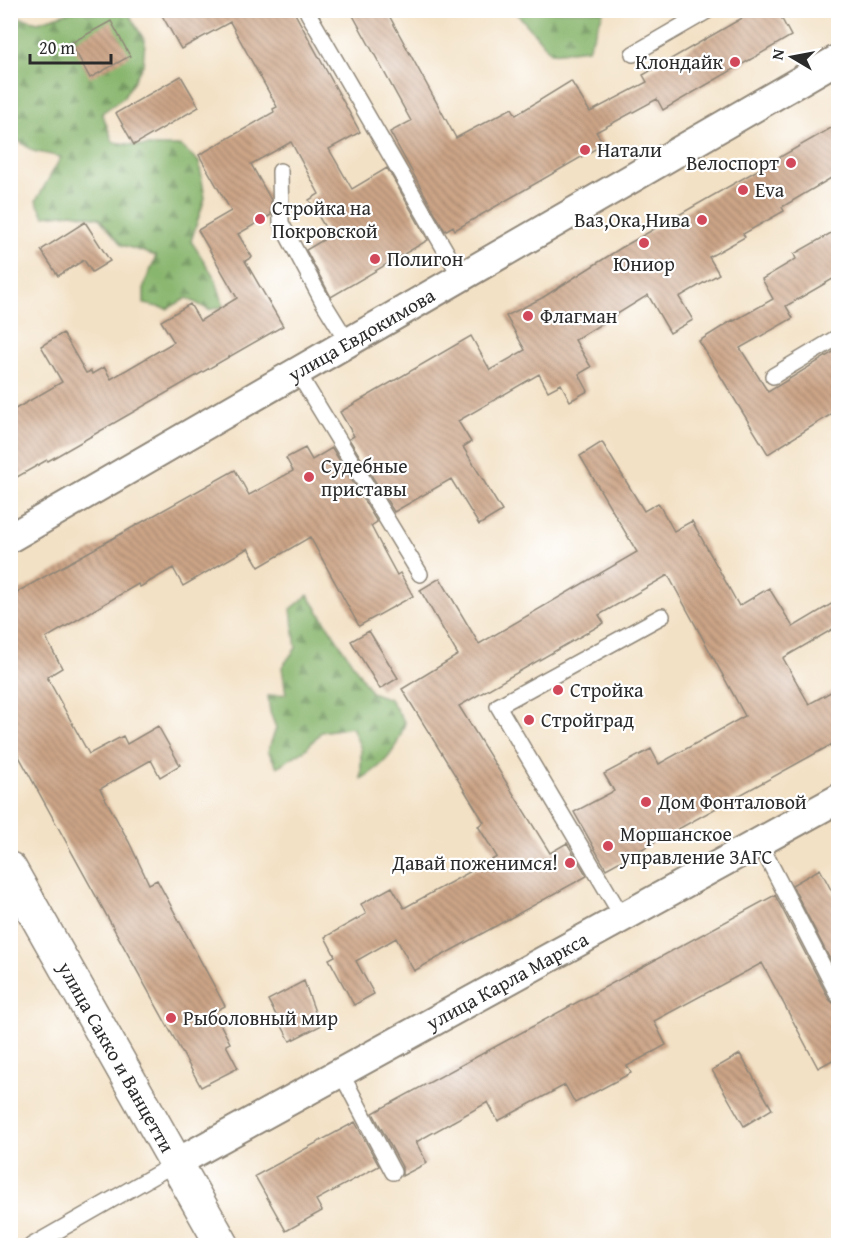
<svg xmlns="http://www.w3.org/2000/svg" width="849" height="1256" font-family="'Gentium Book Plus',serif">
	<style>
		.forest { fill: url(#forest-firs); stroke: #5a704c; stroke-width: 1.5 }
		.building { fill: url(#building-back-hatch) }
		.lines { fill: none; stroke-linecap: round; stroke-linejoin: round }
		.service-casing { stroke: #8f8678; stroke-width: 18 }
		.minor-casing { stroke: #8f8678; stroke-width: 32 }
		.primary-casing { stroke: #8f8678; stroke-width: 36 }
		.service { stroke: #fff; stroke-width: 15 }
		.minor { stroke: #fff; stroke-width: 28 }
		.primary { stroke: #fff; stroke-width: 33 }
		.poi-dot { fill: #d1495b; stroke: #fff; stroke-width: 2 }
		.labels { text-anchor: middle; stroke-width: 4.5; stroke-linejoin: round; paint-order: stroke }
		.poi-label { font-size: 20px; fill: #2b2b2b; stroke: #fff; text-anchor: start }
		.street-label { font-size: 20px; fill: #2b2b2b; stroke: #fff }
	</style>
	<defs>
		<pattern id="forest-firs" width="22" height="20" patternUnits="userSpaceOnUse" patternTransform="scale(1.5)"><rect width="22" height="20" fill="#89b66e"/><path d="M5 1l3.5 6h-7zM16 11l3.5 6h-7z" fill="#70945b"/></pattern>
		<pattern id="building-back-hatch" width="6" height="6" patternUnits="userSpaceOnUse" patternTransform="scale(1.5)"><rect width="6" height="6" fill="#cca486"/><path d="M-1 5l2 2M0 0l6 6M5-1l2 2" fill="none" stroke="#a6866e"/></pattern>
	</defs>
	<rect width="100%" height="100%" fill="#fff"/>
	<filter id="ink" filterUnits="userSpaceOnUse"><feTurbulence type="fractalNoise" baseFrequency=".0167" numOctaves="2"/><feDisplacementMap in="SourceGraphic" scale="12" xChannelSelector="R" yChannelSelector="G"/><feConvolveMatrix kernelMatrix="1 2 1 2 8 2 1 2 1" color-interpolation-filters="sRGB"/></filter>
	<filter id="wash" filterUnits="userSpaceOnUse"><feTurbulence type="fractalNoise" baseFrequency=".008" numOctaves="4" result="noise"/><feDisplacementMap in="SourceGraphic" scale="24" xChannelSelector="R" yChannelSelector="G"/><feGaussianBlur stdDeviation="1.35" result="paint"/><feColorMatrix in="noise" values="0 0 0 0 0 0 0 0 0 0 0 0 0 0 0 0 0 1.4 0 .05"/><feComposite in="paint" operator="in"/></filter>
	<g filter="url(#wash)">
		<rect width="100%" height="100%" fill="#f3e1c5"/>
		<path class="forest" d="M11,11H16L17,17L38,22L73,11H86L87,14L103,11H127L145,41L143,65L124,97L102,113L113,142L141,146H181L199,162L205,198L191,241L215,278L224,306L209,310L187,298L167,309L144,304V287L156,256L122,245L99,218L72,213L44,216L36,201L61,157L33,151L11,135Z
			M515,11H604L588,49L551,53Z
			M308,595L371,692L390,699L405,723C396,751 387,764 361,779V749L352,727L321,732L306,749L277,767L268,751L276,728L270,712L268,696L286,694L282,667L296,648L291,609Z"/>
		<g id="blocks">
			<path class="building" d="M159,10H293L360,132L329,149L352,189L387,168L428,240L331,297L306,250L330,236L309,200L319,194L291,142L251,164L271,200V215L238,234L252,257L245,261L283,326L48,461L47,460L10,481V412L62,382L41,346L63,333L86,373L91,371L92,374L104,367L111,379L174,342L161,321L190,304L200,321L237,298L198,230L231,211L199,155L274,112L273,109L277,107L230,22L181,49Z
				M350,10H386L456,138L512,108L516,115L571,81L590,112L647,82L643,75L756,10H777L791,36L663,110L657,99L596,132L604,144L455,230L453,226L445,231L390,132L411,121Z
				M111,21L130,56L90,78L71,43Z
				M181,76L199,107L134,145L116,113Z
				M838,124V174L782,207L784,211L743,234L745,237L709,257L719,274L679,297L693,320L670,333L648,295L575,340L591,367L579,374L588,391L570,401L561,384L548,391L539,374L458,421L471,442L463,447L502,511L479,525L451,479L394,512L349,439L354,436L340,412L471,336L490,370L525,350L506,316L542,298L621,248Z
				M85,222L110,261L92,272L84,260L58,276L41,250Z
				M838,229V276L786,306L793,318L740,348L768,392L838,349V410L768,454L699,341L733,320L734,321L773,299L762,279L796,259L794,254Z
				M602,442L644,511L658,503L674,531L692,521L739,606L769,588L793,627L838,600V626L783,658L809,704L838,688V741L606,869L574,812L614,791L604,774L651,749L659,764L745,716L668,575L599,615L604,623L459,706L550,853L567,843L587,876L414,971L396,938L356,961L374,994L354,1005L329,959L335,956L325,937L366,914L361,904L392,887L404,908L497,857L478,826L484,822L402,689L458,655L420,590L440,578L479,644L637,552L580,456Z
				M305,448L312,460L332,448L377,522L371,526L384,551L397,575L400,573L413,596L359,626L310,537L259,567L248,548L183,586L173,568L140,587L138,584L46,638L62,668L47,677L89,754L123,736L127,744L158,726L180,765L160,777L151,760L100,789L129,842L149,884L157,880L225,1006L214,1012L230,1043L226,1045L238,1068L201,1087L10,740V596L235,470L249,495L293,471L286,458Z
				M369,631L398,678L380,689L351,641Z
				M820,869L838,903V975L792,885Z
				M775,895L829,999L833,1003L838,1005V1057L818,1068L762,963L654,1021L666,1045L627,1066L631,1073L575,1103L565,1085L498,1121L488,1102L416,1142L427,1163L402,1176V1167L373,1113Z
				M304,981L320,1026L290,1041L268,1000Z
				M740,1054L772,1109L744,1126L712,1070Z
				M355,1122L379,1166L316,1200L322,1211L286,1231L255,1176Z"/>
		</g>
	</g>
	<g filter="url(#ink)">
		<use href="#blocks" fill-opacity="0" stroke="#8f8678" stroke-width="1.5"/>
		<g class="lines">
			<defs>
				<path id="service" d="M308,13L462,279
					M633,54L709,10
					M280,171L281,223L323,302L349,344
					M298,373L420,574
					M773,376L838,337
					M759,842L838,995
					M623,918L498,706L662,616
					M341,1073L393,1172
					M31,1246L176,1163"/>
				<g id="minor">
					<path id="s1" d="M10,538L838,59"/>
					<path id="s2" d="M176,1163L838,799"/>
				</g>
				<g id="primary">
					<path id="s3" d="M10,869L223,1246"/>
				</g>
			</defs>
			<use href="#service" class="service-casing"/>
			<use href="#minor" class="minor-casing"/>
			<use href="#primary" class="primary-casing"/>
			<use href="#service" class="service"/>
			<use href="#minor" class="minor"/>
			<use href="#primary" class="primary"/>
		</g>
	</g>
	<g class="poi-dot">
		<circle cx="735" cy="62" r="6"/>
		<circle cx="585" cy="150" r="6"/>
		<circle cx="791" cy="163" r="6"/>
		<circle cx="743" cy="190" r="6"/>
		<circle cx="260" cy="219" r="6"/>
		<circle cx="702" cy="220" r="6"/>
		<circle cx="644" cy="243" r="6"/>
		<circle cx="375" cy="259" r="6"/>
		<circle cx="528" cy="316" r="6"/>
		<circle cx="309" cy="477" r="6"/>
		<circle cx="558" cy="690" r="6"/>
		<circle cx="529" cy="720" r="6"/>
		<circle cx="646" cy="802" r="6"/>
		<circle cx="608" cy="846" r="6"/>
		<circle cx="570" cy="863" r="6"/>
		<circle cx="171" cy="1018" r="6"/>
	</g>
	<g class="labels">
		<g class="poi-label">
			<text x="723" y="69" text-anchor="end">Клондайк</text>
			<text x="597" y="157">Натали</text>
			<text x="779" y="170" text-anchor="end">Велоспорт</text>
			<text x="755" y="197">Eva</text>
			<text x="272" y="215">Стройка на<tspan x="272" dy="23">Покровской</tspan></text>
			<text x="690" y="227" text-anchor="end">Ваз,Ока,Нива</text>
			<text x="387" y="266">Полигон</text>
			<text x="644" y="271" text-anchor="middle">Юниор</text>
			<text x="540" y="323">Флагман</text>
			<text x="321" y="473">Судебные<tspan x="321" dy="23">приставы</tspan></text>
			<text x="570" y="697">Стройка</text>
			<text x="541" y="727">Стройград</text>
			<text x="658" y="809">Дом Фонталовой</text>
			<text x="620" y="841">Моршанское<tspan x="620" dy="23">управление ЗАГС</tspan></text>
			<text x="558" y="870" text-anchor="end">Давай поженимся!</text>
			<text x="183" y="1025">Рыболовный мир</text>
		</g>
		<g class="street-label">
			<text dy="7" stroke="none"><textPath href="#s1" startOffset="406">улица Евдокимова</textPath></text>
			<text dy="7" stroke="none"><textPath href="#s2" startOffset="378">улица Карла Маркса</textPath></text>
			<text dy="7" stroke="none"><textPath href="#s3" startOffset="216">улица Сакко и Ванцетти</textPath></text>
		</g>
	</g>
	<rect width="849" height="1256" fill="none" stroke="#fff" stroke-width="36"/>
	<g transform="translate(792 57) rotate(280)" stroke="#ffffff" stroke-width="4.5" paint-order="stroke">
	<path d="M0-4.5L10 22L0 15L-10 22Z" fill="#2b2b2b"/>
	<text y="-9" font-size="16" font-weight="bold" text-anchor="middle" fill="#2b2b2b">N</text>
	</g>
	<path d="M30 54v9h81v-9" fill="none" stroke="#2b2b2b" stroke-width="3"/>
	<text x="39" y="54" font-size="18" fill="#2b2b2b" stroke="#ffffff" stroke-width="4.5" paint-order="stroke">20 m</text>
</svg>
